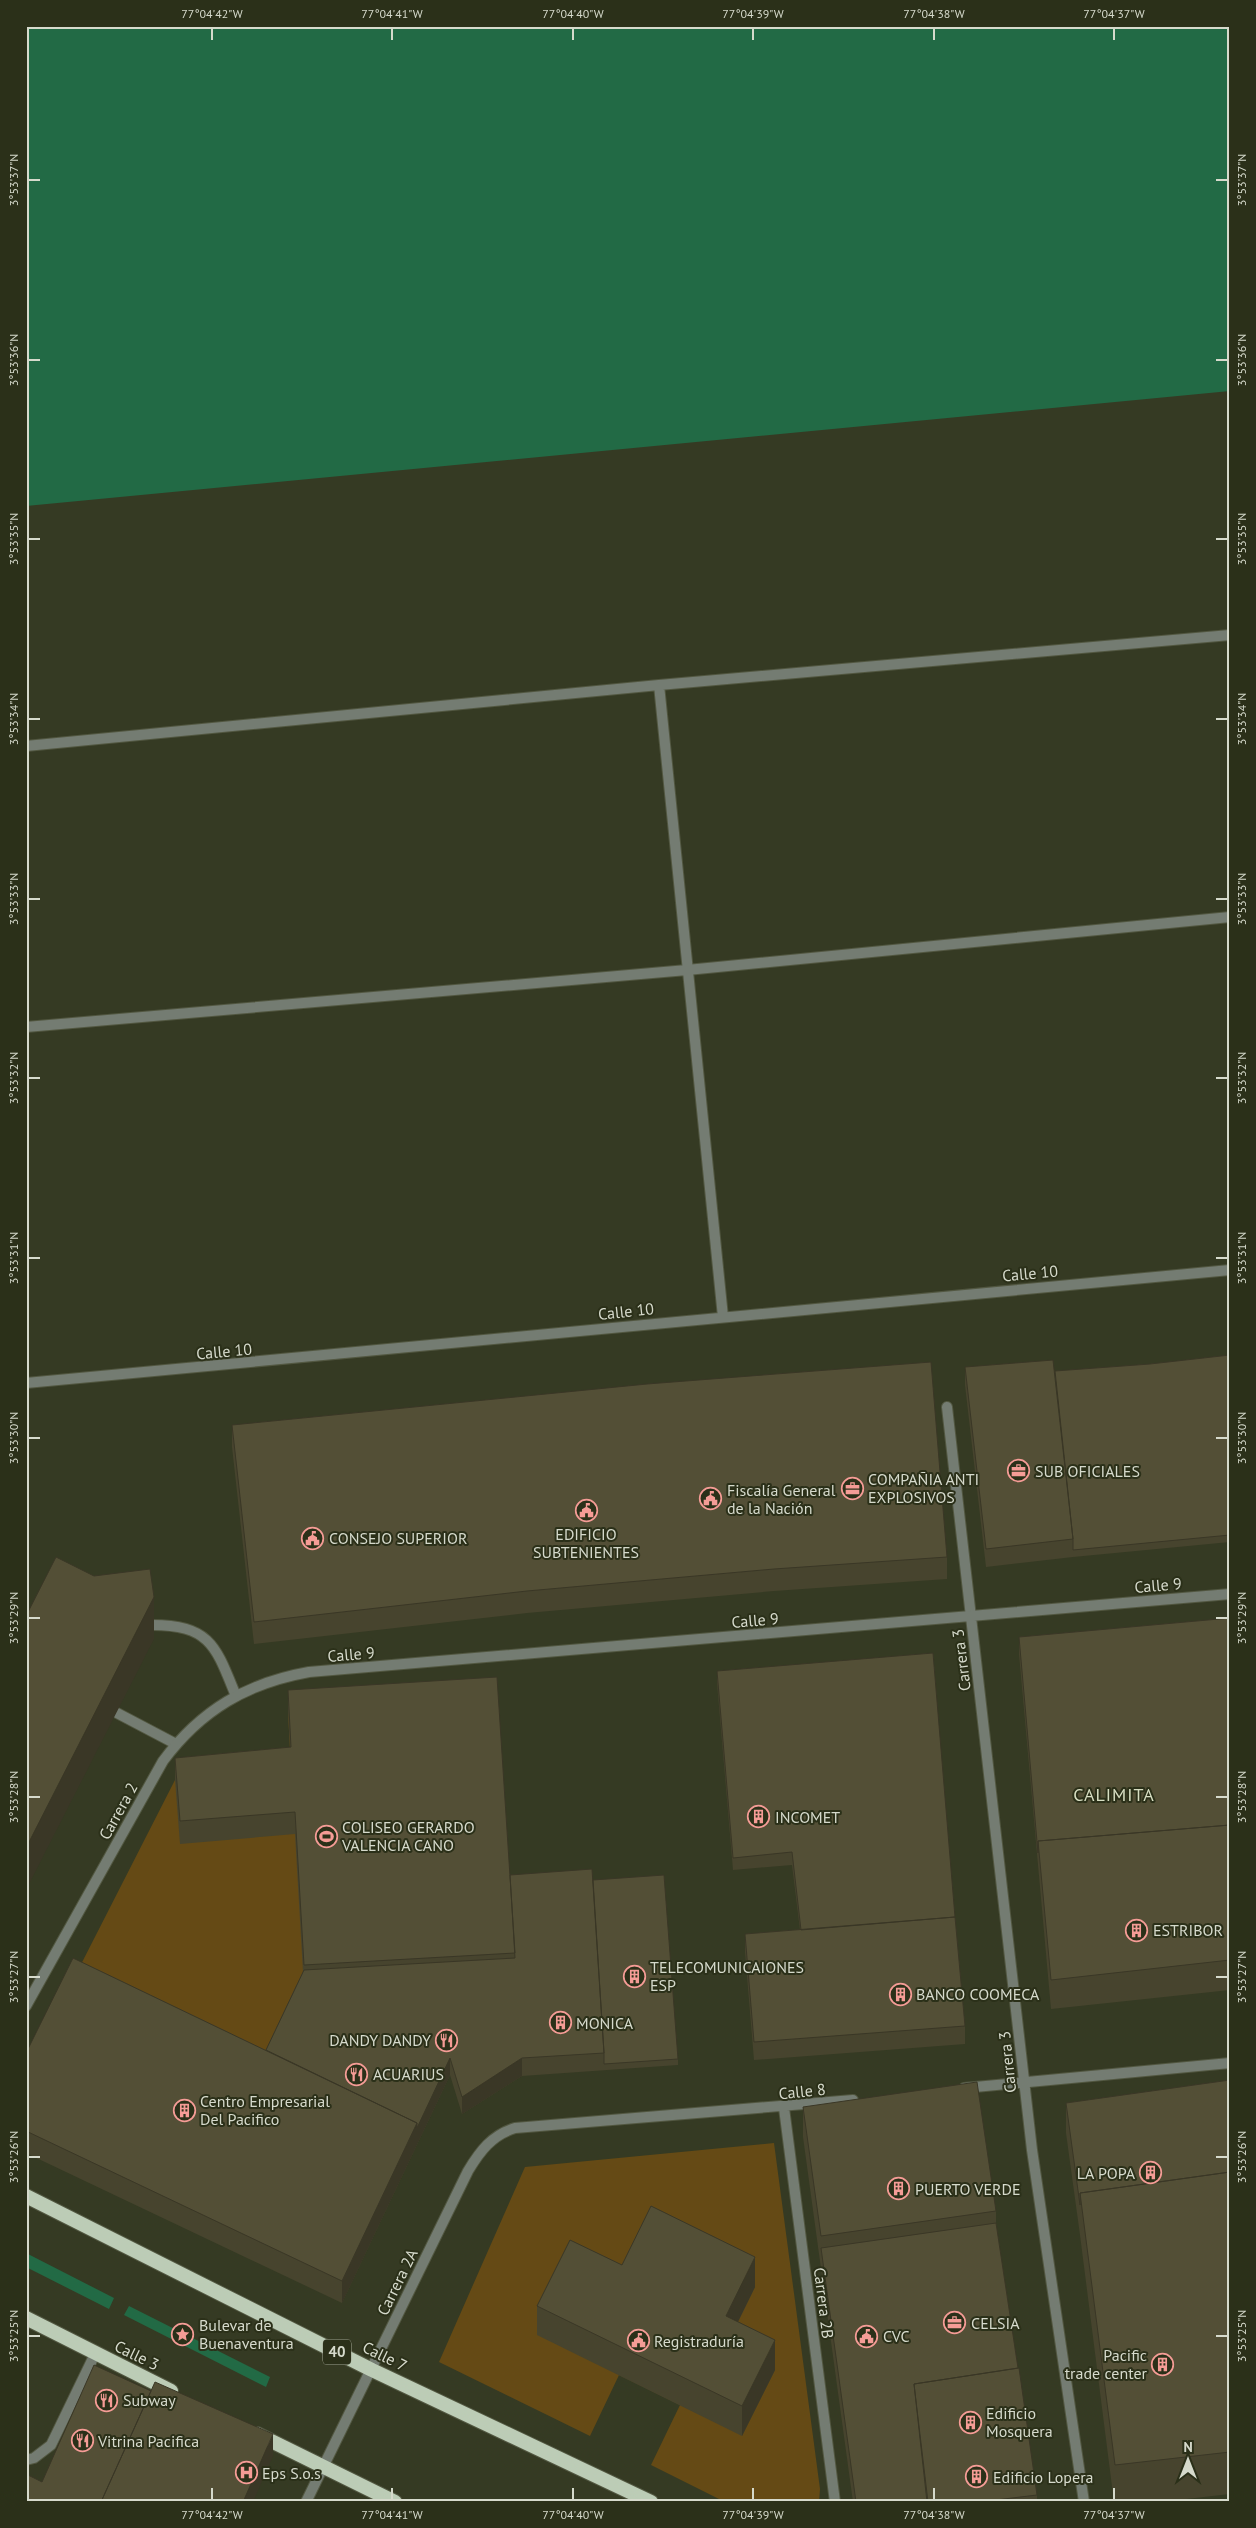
<svg xmlns="http://www.w3.org/2000/svg" width="1256" height="2528" font-family="'PT Sans',sans-serif">
	<style>
		.green { fill: #654a15 }
		.water { fill: #226a45 }
		.lines { fill: none; stroke-linecap: round; stroke-linejoin: round }
		.service-casing { stroke: #525741; stroke-width: 12 }
		.minor-casing { stroke: #525741; stroke-width: 12 }
		.trunk-casing { stroke: #525741; stroke-width: 16 }
		.service { stroke: #747c72; stroke-width: 10 }
		.minor { stroke: #747c72; stroke-width: 10 }
		.trunk { stroke: #bcccb6; stroke-width: 14 }
		.wall { fill: #47442e }
		.shaded-wall { fill: #3a3726 }
		.building { fill: #534f36; stroke: #3a3726 }
		.ticks { fill: none; stroke: #d6dacc; stroke-width: 2 }
		.labels { text-anchor: middle; stroke-width: 4; stroke-linejoin: round; paint-order: stroke }
		.shield { fill: #2b3019; stroke: #a3a796; stroke-width: 1 }
		.shield-label { font-size: 15px; font-weight: bold; fill: #d6dacc }
		.street-label { font-size: 16px; fill: #d6dacc; stroke: #2b3019 }
		.poi-label { font-size: 16px; fill: #d6dacc; stroke: #2b3019; text-anchor: start }
		.neighbourhood-label { font-size: 18px; letter-spacing: 1px; fill: #d8dfc3; stroke: #2b3019 }
		.neatline { fill: none; stroke: #d6dacc; stroke-width: 2 }
		.ticks-label { font-size: 12px; text-anchor: middle; fill: #d6dacc }
	</style>
	<rect width="100%" height="100%" fill="#353a23"/>
	<path class="green" d="M497,1700L263,2073L73,1980L175,1780L291,1769L288,1713Z
		M774,2143L820,2489L819,2502H725L651,2465L680,2405L619,2375L590,2436L439,2362L525,2167Z"/>
	<path class="water" d="M26,26H1230V391L26,506Z
		M26,2253L114,2298L109,2309L26,2267Z
		M129,2306L270,2377L266,2387L124,2315Z"/>
	<g class="lines">
		<defs>
			<path id="service" d="M947,1407L971,1617
				M152,1625C211,1625 216,1647 236,1696
				M117,1713L176,1744
				M26,2460L34,2458L51,2445L95,2354"/>
			<path id="minor" d="M659,685L1230,635
				M26,746L659,685L723,1317
				M26,1027L687,970L1230,917
				M26,1383L1230,1270
				M971,1617L1032,2150L1084,2502
				M26,2006L163,1761C201,1710 247,1683 309,1672L1230,1594
				M964,2088L1230,2063
				M784,2108L835,2502
				M306,2502L468,2171C480,2151 492,2135 515,2128L853,2100"/>
			<path id="trunk" d="M26,2196L372,2370L651,2502
				M26,2318L171,2391
				M257,2434L395,2502"/>
		</defs>
		<use href="#service" class="service-casing"/>
		<use href="#minor" class="minor-casing"/>
		<use href="#trunk" class="trunk-casing"/>
		<use href="#service" class="service"/>
		<use href="#minor" class="minor"/>
		<use href="#trunk" class="trunk"/>
	</g>
	<path class="wall" d="M1230,1355V1542L1073,1557L986,1567L965,1385V1367L1055,1371L1150,1364Z
		M232,1425L947,1557V1579L774,1591L527,1613L254,1644L232,1447Z
		M1230,1618V1990L1051,2009L1019,1654V1637Z
		M717,1671L955,1917L965,2026V2044L754,2060L745,1952V1934L800,1930L792,1865L733,1870L717,1683Z
		M288,1690L510,1875L593,1880L678,2059V2065L522,2076L462,2114L450,2075L342,2303L26,2153V2053L266,2050L303,1972L295,1834L180,1844L175,1780V1758L290,1747L288,1713Z
		M1230,2080V2494L1160,2502H1114L1080,2235L1066,2133V2103Z
		M803,2107L996,2211V2223L1037,2495V2502H853L803,2137Z
		M622,2265L755,2287L738,2322L775,2370L742,2436L537,2335V2306Z"/>
	<path class="shaded-wall" d="M154,1597V1639L26,1890V1848Z
		M450,2058V2075L342,2303V2281L417,2123Z
		M522,2058V2076L462,2114V2097Z
		M755,2257V2287L726,2346V2316Z
		M775,2340V2370L742,2436V2406Z
		M273,2434V2456L253,2502H243Z"/>
	<path class="building" d="M1230,1355V1535L1073,1550V1539L1055,1371L1150,1364Z
		M1053,1360L1073,1539L986,1549L965,1367Z
		M931,1362L947,1557L774,1569L527,1591L254,1622L232,1425L647,1384Z
		M56,1557L94,1576L150,1569L154,1597L26,1848V1616Z
		M1230,1618V1825L1038,1841V1853L1019,1637Z
		M933,1653L955,1917L801,1930L792,1852L733,1858L717,1671Z
		M497,1677L515,1953L304,1965L295,1812L180,1821L175,1758L291,1747L288,1690Z
		M1230,1825V1960L1051,1980L1038,1841Z
		M592,1869L604,2053L522,2058L462,2097L450,2058L417,2128V2123L266,2050L304,1970L515,1958L510,1875Z
		M664,1875L678,2059L604,2064V2053L593,1880Z
		M955,1917L965,2026L754,2042L745,1934Z
		M73,1958L417,2123L342,2281L26,2131V2053Z
		M1230,2080V2172L1080,2193V2205L1066,2103Z
		M977,2082L996,2211L821,2236L803,2107Z
		M1230,2172V2452L1115,2465L1080,2193Z
		M651,2206L755,2257L726,2316L775,2340L742,2406L537,2306L570,2240L622,2265Z
		M996,2223L1018,2368L914,2384L927,2502H856L821,2248Z
		M94,2365L151,2391L101,2502H26V2474L42,2482Z
		M1019,2368L1037,2495L979,2502H928L914,2384Z
		M155,2382L273,2434L243,2502H101Z"/>
	<path class="ticks" d="M212,28V40M392,28V40M573,28V40M753,28V40M934,28V40M1114,28V40M28,180H40M1216,180H1228M28,360H40M1216,360H1228M28,539H40M1216,539H1228M28,719H40M1216,719H1228M28,899H40M1216,899H1228M28,1078H40M1216,1078H1228M28,1258H40M1216,1258H1228M28,1438H40M1216,1438H1228M28,1618H40M1216,1618H1228M28,1797H40M1216,1797H1228M28,1977H40M1216,1977H1228M28,2157H40M1216,2157H1228M28,2336H40M1216,2336H1228M212,2488V2500M392,2488V2500M573,2488V2500M753,2488V2500M934,2488V2500M1114,2488V2500"/>
	<defs>
		<symbol id="office-ring" viewBox="-11 -11 22 22"><circle r="9.5" fill="#2b3019" stroke="#f59c96" stroke-width="1.5"/><path d="M-6-3h4V-5.5h4V-3h4V5H-6ZM-1-4.5V-3h2v-1.5ZM-6 0V1H6V0Z" fill="#f59c96"/></symbol>
		<symbol id="civic-ring" viewBox="-11 -11 22 22"><circle r="9.5" fill="#2b3019" stroke="#f59c96" stroke-width="1.5"/><path d="M-.6-6.5H3V-4.5H.6V-3L4-1V1h2V6H-6V1h2V-1L-.6-3ZM-1.2 2.5V6h2.4V2.5Z" fill="#f59c96"/></symbol>
		<symbol id="building-ring" viewBox="-11 -11 22 22"><circle r="9.5" fill="#2b3019" stroke="#f59c96" stroke-width="1.5"/><path d="M-4-6H4V6H1V3H-1V6H-4ZM-2.5-4.3h1.7v1.8h-1.7ZM.8-4.3h1.7v1.8H.8ZM-2.5-1h1.7V.8h-1.7ZM.8-1h1.7V.8H.8Z" fill="#f59c96"/></symbol>
		<symbol id="stadium-ring" viewBox="-11 -11 22 22"><circle r="9.5" fill="#2b3019" stroke="#f59c96" stroke-width="1.5"/><path d="M0-5a6.5 5 0 1 0 0 10a6.5 5 0 1 0 0-10ZM-3.5-1.8h7v3.6h-7Z" fill="#f59c96"/></symbol>
		<symbol id="restaurant-ring" viewBox="-11 -11 22 22"><circle r="9.5" fill="#2b3019" stroke="#f59c96" stroke-width="1.5"/><path d="M-5-6h1v4h1v-4h1v4h1v-4h1v5L-1.5 .5V6h-2V.5L-5-1ZM5-6V6H3V1.5H1.5Q1.5-4 5-6Z" fill="#f59c96"/></symbol>
		<symbol id="sight-ring" viewBox="-11 -11 22 22"><circle r="9.5" fill="#2b3019" stroke="#f59c96" stroke-width="1.5"/><path d="M0-6L1.8-2.2L6-1.7L2.9 1.2L3.7 5.4L0 3.3L-3.7 5.4L-2.9 1.2L-6-1.7L-1.8-2.2Z" fill="#f59c96"/></symbol>
		<symbol id="hospital-ring" viewBox="-11 -11 22 22"><circle r="9.5" fill="#2b3019" stroke="#f59c96" stroke-width="1.5"/><path d="M-5-5h3v3.5h4V-5h3V5h-3V1.5h-4V5h-3Z" fill="#f59c96"/></symbol>
	</defs>
	<g fill-rule="evenodd">
		<use href="#office-ring" x="1006" y="1458" width="25" height="25"/>
		<use href="#office-ring" x="840" y="1476" width="25" height="25"/>
		<use href="#civic-ring" x="698" y="1486" width="25" height="25"/>
		<use href="#civic-ring" x="574" y="1498" width="25" height="25"/>
		<use href="#civic-ring" x="300" y="1526" width="25" height="25"/>
		<use href="#building-ring" x="746" y="1804" width="25" height="25"/>
		<use href="#stadium-ring" x="314" y="1824" width="25" height="25"/>
		<use href="#building-ring" x="1124" y="1918" width="25" height="25"/>
		<use href="#building-ring" x="622" y="1964" width="25" height="25"/>
		<use href="#building-ring" x="888" y="1982" width="25" height="25"/>
		<use href="#building-ring" x="548" y="2010" width="25" height="25"/>
		<use href="#restaurant-ring" x="434" y="2028" width="25" height="25"/>
		<use href="#restaurant-ring" x="344" y="2062" width="25" height="25"/>
		<use href="#building-ring" x="172" y="2098" width="25" height="25"/>
		<use href="#building-ring" x="1138" y="2160" width="25" height="25"/>
		<use href="#building-ring" x="886" y="2176" width="25" height="25"/>
		<use href="#office-ring" x="942" y="2310" width="25" height="25"/>
		<use href="#sight-ring" x="170" y="2322" width="25" height="25"/>
		<use href="#civic-ring" x="854" y="2324" width="25" height="25"/>
		<use href="#civic-ring" x="626" y="2328" width="25" height="25"/>
		<use href="#building-ring" x="1150" y="2352" width="25" height="25"/>
		<use href="#restaurant-ring" x="94" y="2388" width="25" height="25"/>
		<use href="#building-ring" x="958" y="2410" width="25" height="25"/>
		<use href="#restaurant-ring" x="70" y="2428" width="25" height="25"/>
		<use href="#hospital-ring" x="234" y="2460" width="25" height="25"/>
		<use href="#building-ring" x="964" y="2464" width="25" height="25"/>
	</g>
	<g class="labels">
		<rect class="shield" x="323" y="2339.5" width="28" height="25" rx="4"/>
		<g class="shield-label">
			<text x="337" y="2357">40</text>
		</g>
		<g class="street-label">
			<text transform="translate(1030 1273) rotate(-5)" y="6">Calle 10</text>
			<text transform="translate(626 1311) rotate(-6)" y="6">Calle 10</text>
			<text transform="translate(224 1351) rotate(-5)" y="6">Calle 10</text>
			<text transform="translate(1158 1585) rotate(-5)" y="6">Calle 9</text>
			<text transform="translate(755 1620) rotate(-5)" y="6">Calle 9</text>
			<text transform="translate(351 1654) rotate(-5)" y="6">Calle 9</text>
			<text transform="translate(961 1660) rotate(-97)" y="6">Carrera 3</text>
			<text transform="translate(118 1811) rotate(-61)" y="6">Carrera 2</text>
			<text transform="translate(1007 2062) rotate(-96)" y="6">Carrera 3</text>
			<text transform="translate(802 2091) rotate(-6)" y="6">Calle 8</text>
			<text transform="translate(397 2282) rotate(-64)" y="6">Carrera 2A</text>
			<text transform="translate(824 2303) rotate(83)" y="6">Carrera 2B</text>
			<text transform="translate(137 2355) rotate(26)" y="6">Calle 3</text>
			<text transform="translate(385 2356) rotate(26)" y="6">Calle 7</text>
		</g>
		<g class="poi-label">
			<text x="1035" y="1477">SUB OFICIALES</text>
			<text x="868" y="1485">COMPAÑIA ANTI<tspan x="868" dy="18">EXPLOSIVOS</tspan></text>
			<text x="727" y="1496">Fiscalía General<tspan x="727" dy="18">de la Nación</tspan></text>
			<text x="586" y="1540" text-anchor="middle">EDIFICIO<tspan x="586" dy="18">SUBTENIENTES</tspan></text>
			<text x="329" y="1544">CONSEJO SUPERIOR</text>
			<text x="775" y="1823">INCOMET</text>
			<text x="342" y="1833">COLISEO GERARDO<tspan x="342" dy="18">VALENCIA CANO</tspan></text>
			<text x="1153" y="1936">ESTRIBOR</text>
			<text x="650" y="1973">TELECOMUNICAIONES<tspan x="650" dy="18">ESP</tspan></text>
			<text x="916" y="2000">BANCO COOMECA</text>
			<text x="576" y="2029">MONICA</text>
			<text x="431" y="2046" text-anchor="end">DANDY DANDY</text>
			<text x="373" y="2080">ACUARIUS</text>
			<text x="200" y="2107">Centro Empresarial<tspan x="200" dy="18">Del Pacifico</tspan></text>
			<text x="1135" y="2179" text-anchor="end">LA POPA</text>
			<text x="915" y="2195">PUERTO VERDE</text>
			<text x="971" y="2329">CELSIA</text>
			<text x="199" y="2331">Bulevar de<tspan x="199" dy="18">Buenaventura</tspan></text>
			<text x="883" y="2342">CVC</text>
			<text x="654" y="2347">Registraduría</text>
			<text x="1147" y="2361" text-anchor="end">Pacific<tspan x="1147" dy="18">trade center</tspan></text>
			<text x="123" y="2406">Subway</text>
			<text x="986" y="2419">Edificio<tspan x="986" dy="18">Mosquera</tspan></text>
			<text x="98" y="2447">Vitrina Pacifica</text>
			<text x="262" y="2479">Eps S.o.s</text>
			<text x="993" y="2483">Edificio Lopera</text>
		</g>
		<g class="neighbourhood-label">
			<text x="1114" y="1801">CALIMITA</text>
		</g>
	</g>
	<rect width="1256" height="2528" fill="none" stroke="#2b3019" stroke-width="55"/>
	<g transform="translate(1188 2460)" stroke="#2b3019" stroke-width="4" paint-order="stroke">
	<path d="M0-4L9 19L0 12L-9 19Z" fill="#d6dacc"/>
	<text y="-8" font-size="14" font-weight="bold" text-anchor="middle" fill="#d6dacc">N</text>
	</g>
	<rect x="28" y="28" width="1200" height="2472" class="neatline"/>
	<g class="ticks-label">
		<text x="212" y="18">77°04'42"W</text>
		<text x="392" y="18">77°04'41"W</text>
		<text x="573" y="18">77°04'40"W</text>
		<text x="753" y="18">77°04'39"W</text>
		<text x="934" y="18">77°04'38"W</text>
		<text x="1114" y="18">77°04'37"W</text>
		<text transform="translate(14 180) rotate(-90)" y="4">3°53'37"N</text>
		<text transform="translate(1242 180) rotate(-90)" y="4">3°53'37"N</text>
		<text transform="translate(14 360) rotate(-90)" y="4">3°53'36"N</text>
		<text transform="translate(1242 360) rotate(-90)" y="4">3°53'36"N</text>
		<text transform="translate(14 539) rotate(-90)" y="4">3°53'35"N</text>
		<text transform="translate(1242 539) rotate(-90)" y="4">3°53'35"N</text>
		<text transform="translate(14 719) rotate(-90)" y="4">3°53'34"N</text>
		<text transform="translate(1242 719) rotate(-90)" y="4">3°53'34"N</text>
		<text transform="translate(14 899) rotate(-90)" y="4">3°53'33"N</text>
		<text transform="translate(1242 899) rotate(-90)" y="4">3°53'33"N</text>
		<text transform="translate(14 1078) rotate(-90)" y="4">3°53'32"N</text>
		<text transform="translate(1242 1078) rotate(-90)" y="4">3°53'32"N</text>
		<text transform="translate(14 1258) rotate(-90)" y="4">3°53'31"N</text>
		<text transform="translate(1242 1258) rotate(-90)" y="4">3°53'31"N</text>
		<text transform="translate(14 1438) rotate(-90)" y="4">3°53'30"N</text>
		<text transform="translate(1242 1438) rotate(-90)" y="4">3°53'30"N</text>
		<text transform="translate(14 1618) rotate(-90)" y="4">3°53'29"N</text>
		<text transform="translate(1242 1618) rotate(-90)" y="4">3°53'29"N</text>
		<text transform="translate(14 1797) rotate(-90)" y="4">3°53'28"N</text>
		<text transform="translate(1242 1797) rotate(-90)" y="4">3°53'28"N</text>
		<text transform="translate(14 1977) rotate(-90)" y="4">3°53'27"N</text>
		<text transform="translate(1242 1977) rotate(-90)" y="4">3°53'27"N</text>
		<text transform="translate(14 2157) rotate(-90)" y="4">3°53'26"N</text>
		<text transform="translate(1242 2157) rotate(-90)" y="4">3°53'26"N</text>
		<text transform="translate(14 2336) rotate(-90)" y="4">3°53'25"N</text>
		<text transform="translate(1242 2336) rotate(-90)" y="4">3°53'25"N</text>
		<text x="212" y="2519">77°04'42"W</text>
		<text x="392" y="2519">77°04'41"W</text>
		<text x="573" y="2519">77°04'40"W</text>
		<text x="753" y="2519">77°04'39"W</text>
		<text x="934" y="2519">77°04'38"W</text>
		<text x="1114" y="2519">77°04'37"W</text>
	</g>
</svg>
